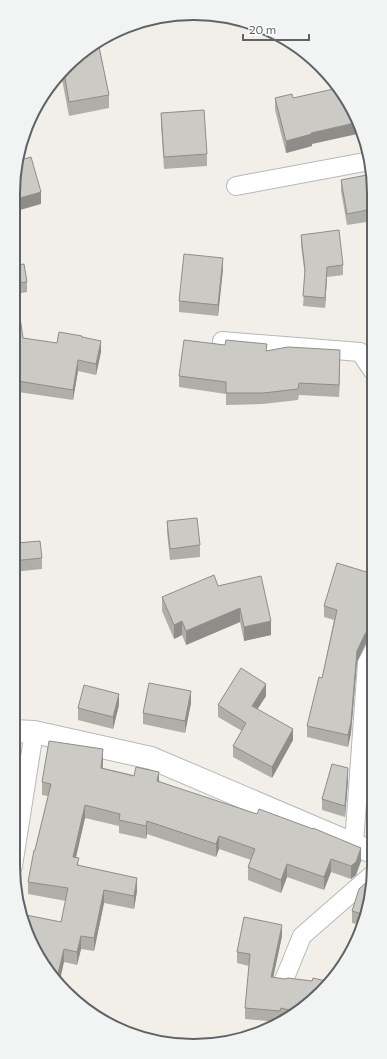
<svg xmlns="http://www.w3.org/2000/svg" width="387" height="1059" font-family="Commissioner,sans-serif">
	<style>
		.lines { fill: none; stroke-linecap: round; stroke-linejoin: round }
		.street-casing { stroke: #b5b8bc; stroke-width: 20 }
		.secondary-casing { stroke: #b6babf; stroke-width: 24 }
		.street { stroke: #fff; stroke-width: 18 }
		.secondary { stroke: #fff; stroke-width: 22 }
		.wall { fill: #afaea9 }
		.shaded-wall { fill: #8f8d8a }
		.building { fill: #cccac5; stroke: #8f8d8a }
		.rim { fill: none; stroke: #5f6368; stroke-width: 2 }
	</style>
	<rect width="100%" height="100%" fill="#f1efe8"/>
	<g class="lines">
		<defs>
			<path id="street" d="M236,186L370,161
				M222,341L360,352L373,371
				M354,844L367,663L374,650
				M13,866L34,732
				M284,980L302,936L373,874"/>
			<path id="secondary" d="M13,731L34,732L151,758L374,853"/>
		</defs>
		<use href="#street" class="street-casing"/>
		<use href="#secondary" class="secondary-casing"/>
		<use href="#street" class="street"/>
		<use href="#secondary" class="secondary"/>
	</g>
	<path class="wall" d="M98,42L109,95V108L69,116L61,74Z
		M275,98H293L312,146L286,153L275,110Z
		M161,113L207,154V166L164,169L161,125Z
		M372,174L373,221L347,225L341,191V180Z
		M301,235L343,265V275L327,277L325,308L303,306L305,276L301,245Z
		M13,266L27,282V292L16,294L23,338L57,343L82,337L101,352L96,375L78,371L73,400L18,392V403L13,404Z
		M223,269L218,316L179,312V301Z
		M267,351L340,361L339,397L299,395L298,400L263,404L226,405V394L179,387V376Z
		M167,521L200,545V557L170,560L167,532Z
		M13,533L19,543L42,558V569L13,572V573Z
		M373,574V640L368,641L365,645L357,662L351,733L348,747L307,737V726L322,678L334,620L324,617V606Z
		M218,586L271,635L244,641L240,622L186,645L182,635L174,639L162,611V597Z
		M266,696L257,709L293,740L272,778L233,757V746L242,731L218,717V705Z
		M191,703L185,733L143,724V713Z
		M119,705L113,729L78,720V708Z
		M103,762V768L159,781L361,861L356,875L351,879L331,872L324,890L287,877L281,893L248,880V867L251,860L219,849L216,857L147,834L146,839L119,833V826L85,818L76,857L79,866L137,891L134,909L104,903L94,951L81,949L77,965L64,962L61,922L66,901L28,894V882L48,796L42,795V782Z
		M348,780L345,817L322,810V799Z
		M352,911L368,912L361,925L352,923Z
		M282,936L273,977L285,979L330,982L294,1016L283,1020L281,1019V1021L278,1022L245,1019V1008L249,966L237,963V952Z"/>
	<path class="shaded-wall" d="M359,122L360,124L362,133L312,144V146L286,153V141L311,133Z
		M41,192V204L13,212V200Z
		M223,258V269L218,316V305Z
		M327,267V277L325,308V298Z
		M101,341V352L96,375V364Z
		M340,350V361L339,397V385Z
		M78,360V371L73,400V390Z
		M19,534V545L17,543Z
		M240,608V622L186,645V631Z
		M373,618V640L368,641L365,645L357,662L351,733L348,747V735L357,651L365,634L373,621Z
		M182,621V635L174,639V625Z
		M271,621V635L244,641V627Z
		M266,684V696L252,718V706Z
		M191,691V703L185,733V721Z
		M119,694V705L113,729V717Z
		M293,729V740L272,778V767Z
		M14,733V744L13,751V740Z
		M103,749V762L101,781V768Z
		M348,768V780L345,817V806Z
		M159,772V785L157,781Z
		M85,805V818L73,870V857Z
		M147,821V834L146,839V826Z
		M219,836V849L216,857V844Z
		M361,848V861L356,875L351,879V866Z
		M331,859V872L324,890V877Z
		M287,864V877L281,893V880Z
		M17,865V876L16,883L15,878Z
		M137,878V891L134,909V896Z
		M104,890V903L94,951V938Z
		M282,925V936L271,988V977Z
		M81,936V949L77,965V952Z
		M64,949V962L59,985L56,982Z"/>
	<path class="building" d="M98,42L109,95L69,102L64,72Z
		M338,88L359,122L311,133L312,134L286,141L275,98L292,94L293,98Z
		M204,110L207,154L164,157L161,113Z
		M31,157L41,192L13,200V194L17,161Z
		M372,174L373,209L347,214L341,180Z
		M339,230L343,265L327,267L325,298L303,296L305,270L301,235Z
		M184,254L223,258L218,305L179,301Z
		M24,264L27,282L15,283L23,338L57,343L59,332L82,336V337L101,341L96,364L78,360L73,390L18,381V393H13V266Z
		M372,270H373V321Z
		M184,340L225,345L226,340L267,344L266,351L288,347L340,350L339,385L299,383L298,389L263,393H226V382L179,376Z
		M197,518L200,545L170,549L167,521Z
		M13,533L19,534L17,543L40,541L42,558L13,561V562Z
		M337,563L373,574V628L368,630L365,634L357,651L351,722L348,735L307,726L319,677L322,678L337,610L324,606Z
		M214,575L218,586L261,576L271,621L244,627L240,608L186,631L182,621L174,625L162,597Z
		M241,668L266,684L252,706L293,729L272,767L233,746L246,723L218,705Z
		M149,683L191,691L185,721L143,713Z
		M84,685L119,694L113,717L78,708Z
		M49,741L103,749L101,768L134,776L136,767L159,772L157,781L257,814L259,809L313,829V828L361,848L356,862L351,866L331,859L324,877L287,864L281,880L248,867L255,849L219,836L216,844L147,821L146,826L119,820L120,814L85,805L73,857L79,858L77,865L137,878L134,896L104,890L94,938L81,936L77,952L64,949L56,982L23,924L21,914L61,922L68,888L28,882L34,850H35L51,784L42,782Z
		M332,764L348,768L345,806L322,799Z
		M13,865H17L15,878L13,866Z
		M372,877L368,912L366,915L352,911L359,889Z
		M244,917L282,925L271,977L285,979L288,978L312,981L313,978L330,982L298,1012L281,1008L280,1011L245,1008L250,954L237,952Z"/>
	<path d="M0 0H387V1059H0ZM193 20H194A173 173 0 0 1 367 193V866A173 173 0 0 1 194 1039H193A173 173 0 0 1 20 866V193A173 173 0 0 1 193 20Z" fill="#f2f3f3" fill-rule="evenodd"/>
	<path class="rim" d="M193 20H194A173 173 0 0 1 367 193V866A173 173 0 0 1 194 1039H193A173 173 0 0 1 20 866V193A173 173 0 0 1 193 20Z"/>
	<path d="M243 34v6h66v-6" fill="none" stroke="#5f6368" stroke-width="2"/>
	<text x="249" y="34" font-size="12" fill="#5f6368" stroke="#ffffff" stroke-width="3" paint-order="stroke">20 m</text>
</svg>
